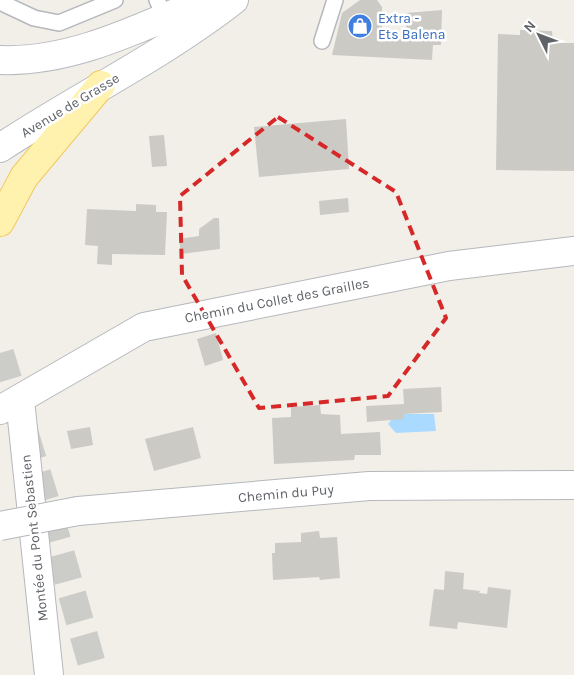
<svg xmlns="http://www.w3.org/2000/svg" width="574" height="675" font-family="Karla,sans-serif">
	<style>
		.water { fill: #aadaff }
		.building { fill: #cccac5 }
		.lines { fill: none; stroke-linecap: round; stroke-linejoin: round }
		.primary-tunnel { stroke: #ccccc8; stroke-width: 28; stroke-dasharray: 28 14; stroke-linecap: butt }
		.service-casing { stroke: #b5b8bc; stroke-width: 18 }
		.minor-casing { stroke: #b5b8bc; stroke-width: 30 }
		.secondary-casing { stroke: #b6babf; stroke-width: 30 }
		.primary-casing { stroke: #f2c960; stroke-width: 30 }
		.service { stroke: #fff; stroke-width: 15 }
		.minor { stroke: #fff; stroke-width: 28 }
		.secondary { stroke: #fff; stroke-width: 28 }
		.primary { stroke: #fff2af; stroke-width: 28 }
		.minor-bridge-casing { stroke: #b5b8bc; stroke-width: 30; stroke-linecap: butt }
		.minor-bridge { stroke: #fff; stroke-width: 28 }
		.marked { fill: none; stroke: #d62828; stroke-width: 4; stroke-dasharray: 10 6; stroke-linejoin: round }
		.labels { text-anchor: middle; stroke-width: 5; stroke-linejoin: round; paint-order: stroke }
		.shop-label { font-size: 14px; fill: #366cbe; stroke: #fff; text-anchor: start }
		.street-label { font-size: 14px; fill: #5f6368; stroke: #fff }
	</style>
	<rect width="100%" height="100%" fill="#f1efe8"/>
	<path class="water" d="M396,414H434L436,431L396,433L388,424Z"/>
	<path class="building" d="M360,0H377L382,7V39H406V13L442,10L441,45H433L432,60L332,55L342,13Z
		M520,30L552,31L553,43H574V171L496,170L498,34L520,35Z
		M346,119L349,169L259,177L254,127Z
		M164,135L167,166L152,167L149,136Z
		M348,198L349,212L320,215L319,201Z
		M136,204L156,205V212H167L165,255L112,254V265L97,264L98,246L85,245L87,209L136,211Z
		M214,218H219L220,249L181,254L179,239L199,236V229Z
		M216,333L223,360L205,366L197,339Z
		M441,387L442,412L403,414L404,419L367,422L366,406L404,404L403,389Z
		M320,405L321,414L340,415L341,434L380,432L381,455H355L354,460L274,464L272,418L291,417V407Z
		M90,427L93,445L71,449L67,431Z
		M193,427L201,458L154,471L145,439Z
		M319,531L320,538L337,537L340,578L320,580L319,577L273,580L272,553H275V543L301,542V533Z
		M445,571L464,573L463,589L480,591L479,593L487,594L488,587L511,590L507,628L458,622L457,629L429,626L434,589L444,590Z"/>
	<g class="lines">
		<path class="primary-tunnel" d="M0,353L50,516L95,675"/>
		<defs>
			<path id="service" d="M157,0L165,17V24
				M0,2L34,18L59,23L115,0
				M322,41L335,0"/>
			<path id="minor" d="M20,400L49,675
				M0,410L144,327L449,266L574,251
				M78,511L369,486L574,485"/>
			<path id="secondary" d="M0,60C72,63 141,27 206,0
				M0,148C77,97 161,57 234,0"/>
			<path id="primary" d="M0,222L24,177L101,85"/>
		</defs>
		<use href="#service" class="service-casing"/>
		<use href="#minor" class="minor-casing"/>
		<use href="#secondary" class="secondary-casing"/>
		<use href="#primary" class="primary-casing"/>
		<use href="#service" class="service"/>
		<use href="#minor" class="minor"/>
		<use href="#secondary" class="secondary"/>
		<use href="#primary" class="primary"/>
		<defs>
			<path id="minor-bridge" d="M0,526L78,511"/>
		</defs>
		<use href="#minor-bridge" class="minor-bridge-casing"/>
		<use href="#minor-bridge" class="minor-bridge"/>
	</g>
	<path class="marked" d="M278,117L396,192L446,318L388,396L259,408L182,275L180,196Z"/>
	<defs>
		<symbol id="shop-disc" viewBox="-11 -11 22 22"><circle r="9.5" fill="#3f7fe0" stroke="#fff"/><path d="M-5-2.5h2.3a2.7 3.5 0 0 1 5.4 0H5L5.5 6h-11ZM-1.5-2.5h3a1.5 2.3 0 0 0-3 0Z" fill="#fff"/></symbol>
	</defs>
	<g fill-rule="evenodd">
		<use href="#shop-disc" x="346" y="12" width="28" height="28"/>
	</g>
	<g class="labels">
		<g class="shop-label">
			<text x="378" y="23">Extra -<tspan x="378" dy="16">Ets Balena</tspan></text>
		</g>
		<g class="street-label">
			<text transform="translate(70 105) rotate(-31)" y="5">Avenue de Grasse</text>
			<text transform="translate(277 300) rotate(-11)" y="5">Chemin du Collet des Grailles</text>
			<text transform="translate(286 493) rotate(-5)" y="5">Chemin du Puy</text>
			<text transform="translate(34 538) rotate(-96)" y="5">Montée du Pont Sebastien</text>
		</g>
	</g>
	<g transform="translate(539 35) rotate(312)" stroke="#ffffff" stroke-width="4" paint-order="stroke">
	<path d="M0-4L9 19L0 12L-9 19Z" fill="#5f6368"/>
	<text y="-8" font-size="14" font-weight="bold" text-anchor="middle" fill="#5f6368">N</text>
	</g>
</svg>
